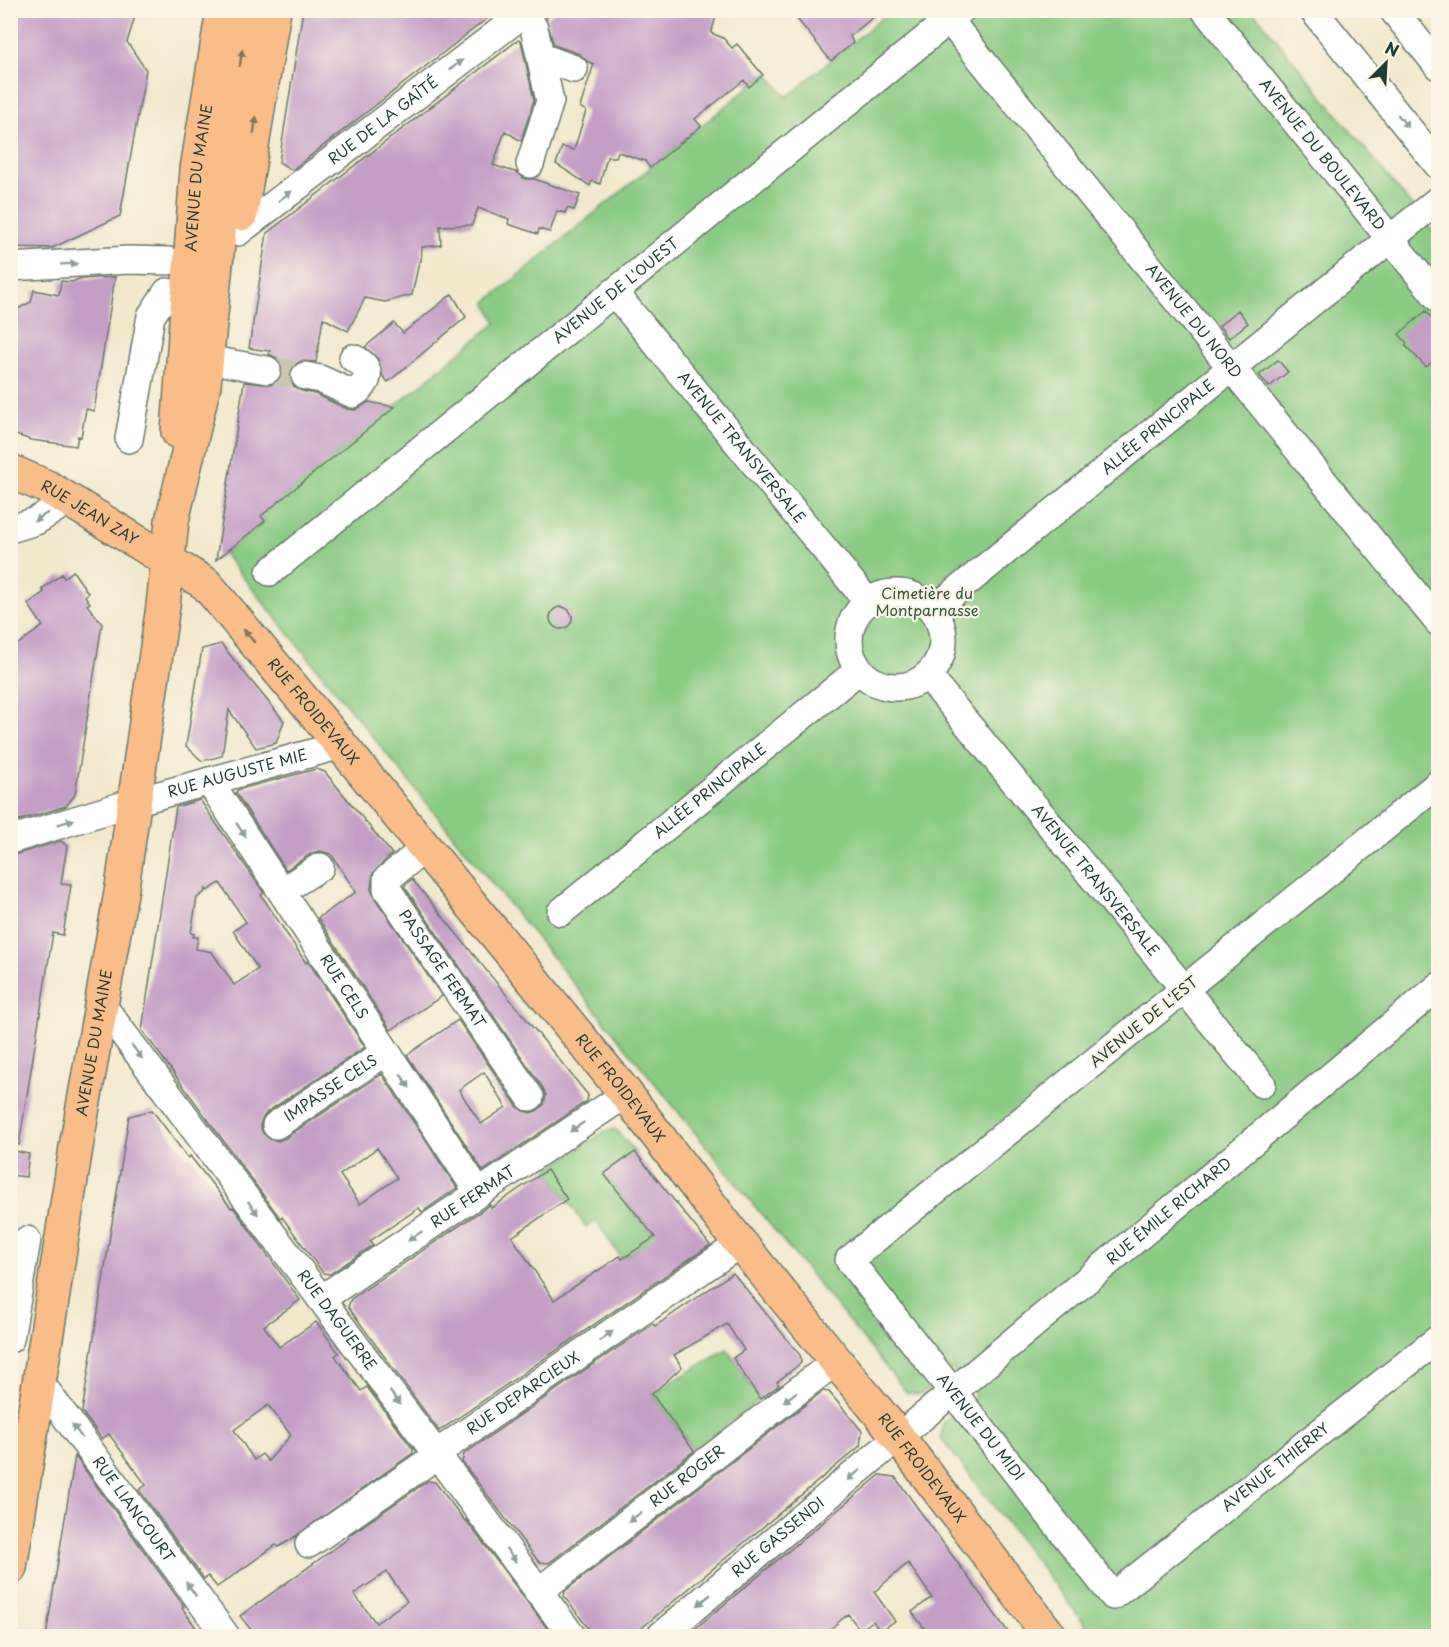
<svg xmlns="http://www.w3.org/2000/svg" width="1449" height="1647" font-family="'Playpen Sans',sans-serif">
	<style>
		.green { fill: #8bcc84; stroke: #55845c; stroke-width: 1.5 }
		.building { fill: #c59ec8; fill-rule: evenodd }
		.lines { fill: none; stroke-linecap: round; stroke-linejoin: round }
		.minor-tunnel { stroke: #c8c7ae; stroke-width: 27; stroke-dasharray: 27 14; stroke-linecap: butt }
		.minor-casing { stroke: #69796a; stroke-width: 30 }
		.major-casing { stroke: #69796a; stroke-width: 36 }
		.minor { stroke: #fff; stroke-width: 27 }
		.major { stroke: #f8bd89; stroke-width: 33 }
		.oneway { fill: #81775a }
		.oneway2 { fill: #8f9e9a }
		.labels { text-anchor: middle; stroke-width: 4.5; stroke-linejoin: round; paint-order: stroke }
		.street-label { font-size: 15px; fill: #1f3d34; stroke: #fcf5e5 }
		.park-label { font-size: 15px; fill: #355a44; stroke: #fcf5e5 }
	</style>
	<rect width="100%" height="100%" fill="#fcf5e5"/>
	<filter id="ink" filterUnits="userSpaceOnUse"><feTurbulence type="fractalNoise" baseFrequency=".0167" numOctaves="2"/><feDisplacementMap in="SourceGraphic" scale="12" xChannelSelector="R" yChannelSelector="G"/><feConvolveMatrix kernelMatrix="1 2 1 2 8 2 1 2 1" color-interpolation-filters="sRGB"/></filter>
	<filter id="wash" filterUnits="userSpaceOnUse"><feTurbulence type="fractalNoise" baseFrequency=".008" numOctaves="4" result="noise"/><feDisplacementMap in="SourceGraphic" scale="24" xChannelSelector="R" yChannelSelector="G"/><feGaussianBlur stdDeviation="1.35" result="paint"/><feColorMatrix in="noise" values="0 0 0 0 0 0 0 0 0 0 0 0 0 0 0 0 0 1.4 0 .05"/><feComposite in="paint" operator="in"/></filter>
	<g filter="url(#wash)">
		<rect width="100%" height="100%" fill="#f2e9cd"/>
		<path class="green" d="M890,11H1253L1438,238V977L960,1377L953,1369L922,1394L907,1393L224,554L265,521L261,516L496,323L486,302L766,73L787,97Z
			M1438,996V1636H1094L941,1438L943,1423L976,1396L970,1388Z
			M615,1129L635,1152L604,1175L650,1231L660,1235L622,1259L596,1221L586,1227L547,1170L606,1131Z
			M727,1349L760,1399L694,1450L652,1394Z"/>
		<g id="blocks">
			<path class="building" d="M10,10H137L127,42L146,70L120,216L52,248L10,247Z
				M303,10H498L292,170L279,162Z
				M556,10H718L711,33L723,38L732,48L737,44L763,75L749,87L744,80L695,119L701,126L650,168L645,161L618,152L616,157H607L600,184L592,181L590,186L556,164L562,147L574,150L586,111L580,107L594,64L587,61L579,54L554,45L546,18Z
				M790,10H882L850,36L853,43L831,61Z
				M518,40L521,41L534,100L521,141L505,131L493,165L518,173L525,179H534L580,195L574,210L567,208L565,213L557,211L550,232L539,229L538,234L508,224L509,219L478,208L472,225L440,226L441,245L422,247L421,261L419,262L412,295L385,302L365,298L348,331L323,318L316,362L301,361L293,366L290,374V380L294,387L302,391L315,394L347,409L355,410L369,402L395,407L261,516L265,521L216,560L244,382L272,385L279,380L283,372L282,364L277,358L269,354L270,351L249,348L267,233Z
				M115,277L94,411L86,409L81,437L78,436L76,446L31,440L10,433V313L31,302L34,290L59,295L61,281L72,282L79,279Z
				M452,294L466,317L388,382L383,376L378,359L365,347L394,323L403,333Z
				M1238,310L1248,323L1229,338L1219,326Z
				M1426,311L1438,326V357L1426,367L1405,345L1407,343L1399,334Z
				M1278,360L1288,372L1269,387L1259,375Z
				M73,571L88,593L85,596L90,603L87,605L102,624L75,795L66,806L17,821L11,776L10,650L43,626L28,604L44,592L42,589L62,574L64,578Z
				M550 618a11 11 0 1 1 22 0a11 11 0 1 1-22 0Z
				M221,644L284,721L276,743L256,748L229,710L222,756L202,761L186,746L202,649Z
				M316,769L325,772L392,854L373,873L371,889L374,897L442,996L391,1030L318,918L356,892L331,854L320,851L312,853L286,870L236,793L237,790Z
				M200,800L264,893L261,895L306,963L308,961L365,1047L267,1112L262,1119L260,1125L263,1133L270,1139L278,1141L285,1138L382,1074L457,1188L422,1212L419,1208L370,1241L373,1245L330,1274L323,1273L282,1217L280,1218L142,1030L176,807ZM220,883L246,922L233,931L258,969L234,985L212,952L196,949L198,937H193L194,934L191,933L197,898L205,892L206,889L207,891ZM377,1148L397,1178L360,1204L340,1175Z
				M61,841L67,846L61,884L71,885L63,935L53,933L19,1145L10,1144V974L13,956L10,939V856Z
				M412,879L588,1095L587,1101L483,1171L407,1055L458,1020L517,1106L523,1111L531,1113L538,1110L544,1104L546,1095L543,1088L404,886ZM484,1072L506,1107L481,1124L459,1090Z
				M152,1110L188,1158L190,1156L231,1208L233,1207L300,1300L264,1326L279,1347L316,1322L339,1353L335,1356L361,1391L367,1387L413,1449V1453L290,1540L278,1547L276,1545L217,1587L208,1576L204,1579L139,1490L146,1485L109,1434L102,1439L82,1412L129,1116ZM268,1405L291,1435L268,1461L262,1454L254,1460L234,1430Z
				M10,1150L29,1154L26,1177L10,1175Z
				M635,1152L710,1245L439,1431L348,1307L351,1299L490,1205L491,1208L547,1170L567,1199L512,1237L554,1300L620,1256L622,1259L655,1237L604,1174Z
				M733,1273L800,1355L801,1363L777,1382L779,1385L760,1399L733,1358L744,1350L727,1324L674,1355L682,1367L652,1394L694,1451L549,1563L539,1562L462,1462L464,1454L595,1363L653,1324L655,1326Z
				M823,1391L829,1392L862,1431L860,1446L632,1636H594L564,1596L565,1591Z
				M75,1456L178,1598L184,1606L182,1608L202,1636H46Z
				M880,1475L895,1477L1011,1636H930L912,1612L932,1597L908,1563L874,1592L895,1621L880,1631L873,1621L860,1630L848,1614L822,1636H686Z
				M428,1481L435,1482L465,1521L466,1520L553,1636H256L240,1616L349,1538L348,1536ZM387,1572L407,1601L376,1623L354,1594Z"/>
		</g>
	</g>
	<g filter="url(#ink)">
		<use href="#blocks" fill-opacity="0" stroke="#69796a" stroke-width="1.5"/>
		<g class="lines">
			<path class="minor-tunnel" d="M267,370L305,376"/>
			<defs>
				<g id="minor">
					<path id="s1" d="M1205,10L1438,298"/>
					<path d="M1313,10L1438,165"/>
					<path d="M1393,10L1438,66"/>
					<path d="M524,13L534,28L550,101L530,164"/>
					<path id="s2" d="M949,20L1438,622"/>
					<path d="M541,57L574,69"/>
					<path id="s3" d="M238,232L528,10"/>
					<path d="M10,267L129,260L168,261"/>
					<path id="s4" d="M614,292L868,602"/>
					<path d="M206,359L267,370"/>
					<path d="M305,376L320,379L353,394C370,383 374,368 353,358"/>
					<path d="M129,439L151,316L167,292"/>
					<path d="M10,529L36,521L69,500"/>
					<path id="s5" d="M270,572L961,10"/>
					<circle cx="896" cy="640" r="47"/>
					<path id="s6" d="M933,610L1438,200"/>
					<path id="s7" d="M928,676L1262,1084"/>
					<path id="s8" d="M209,781L479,1193"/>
					<path id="s9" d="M1438,784L849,1260L1113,1596L1438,1339"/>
					<path id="s10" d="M10,840L134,802L341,745"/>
					<path id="s11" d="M425,848L387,879V889L530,1097"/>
					<path d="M282,891L320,867"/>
					<path id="s12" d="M561,912L859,670"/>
					<path id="s13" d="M102,1005L572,1636"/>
					<path id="s14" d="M276,1125L386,1052"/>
					<path id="s15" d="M321,1299L626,1094"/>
					<path d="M10,1339L27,1240"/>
					<path id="s16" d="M40,1382L226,1636"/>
					<path id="s17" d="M309,1544L429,1461L444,1448L741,1243"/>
					<path id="s18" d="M538,1592L836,1361"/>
					<path id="s19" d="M660,1636L1438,987"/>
				</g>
				<g id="major">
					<path d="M241,214L274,10"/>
					<path id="s20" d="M178,432L197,169L223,10"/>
					<path id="s21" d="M10,471L49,488L206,584L341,745L626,1094L728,1228L836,1361L885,1420L1050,1636"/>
					<path id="s22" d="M10,1568L77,1141L122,887L163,606L172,521L204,385L229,133L249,10"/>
				</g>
			</defs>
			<use href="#minor" class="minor-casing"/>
			<use href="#major" class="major-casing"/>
			<use href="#minor" class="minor"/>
			<use href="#major" class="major"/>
		</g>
		<defs><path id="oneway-solid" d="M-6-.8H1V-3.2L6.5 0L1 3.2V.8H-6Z" transform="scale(1.5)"/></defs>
		<g class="oneway">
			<use href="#oneway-solid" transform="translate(241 58) rotate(-81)"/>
			<use href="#oneway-solid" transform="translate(255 125) rotate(-81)"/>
			<use href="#oneway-solid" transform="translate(249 636) rotate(-130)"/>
		</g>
		<g class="oneway2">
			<use href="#oneway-solid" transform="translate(456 65) rotate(-37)"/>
			<use href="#oneway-solid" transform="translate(1403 121) rotate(51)"/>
			<use href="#oneway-solid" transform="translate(285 196) rotate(-37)"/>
			<use href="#oneway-solid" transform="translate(69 264) rotate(-3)"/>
			<use href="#oneway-solid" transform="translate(41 517) rotate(148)"/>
			<use href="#oneway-solid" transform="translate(66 822) rotate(-17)"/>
			<use href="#oneway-solid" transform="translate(241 830) rotate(56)"/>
			<use href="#oneway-solid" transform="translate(137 1052) rotate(53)"/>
			<use href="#oneway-solid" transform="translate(405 1081) rotate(56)"/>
			<use href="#oneway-solid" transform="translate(577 1127) rotate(146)"/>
			<use href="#oneway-solid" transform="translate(253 1208) rotate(53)"/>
			<use href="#oneway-solid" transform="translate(415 1236) rotate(146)"/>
			<use href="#oneway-solid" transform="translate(606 1336) rotate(-35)"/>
			<use href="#oneway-solid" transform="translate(790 1397) rotate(142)"/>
			<use href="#oneway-solid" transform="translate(395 1398) rotate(53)"/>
			<use href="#oneway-solid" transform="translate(77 1431) rotate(-126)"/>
			<use href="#oneway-solid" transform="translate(854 1475) rotate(140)"/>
			<use href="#oneway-solid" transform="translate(635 1517) rotate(142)"/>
			<use href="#oneway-solid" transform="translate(511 1555) rotate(54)"/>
			<use href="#oneway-solid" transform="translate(191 1589) rotate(-126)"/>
			<use href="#oneway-solid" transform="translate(704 1600) rotate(140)"/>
		</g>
	</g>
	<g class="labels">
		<g class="street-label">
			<text dy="5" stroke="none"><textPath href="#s3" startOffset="183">RUE DE LA GAÎTÉ</textPath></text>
			<text dy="5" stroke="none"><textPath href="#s1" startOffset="186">AVENUE DU BOULEVARD</textPath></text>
			<text dy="5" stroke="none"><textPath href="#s20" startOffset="255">AVENUE DU MAINE</textPath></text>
			<text dy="5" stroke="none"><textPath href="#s5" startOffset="446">AVENUE DE L'OUEST</textPath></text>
			<text dy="5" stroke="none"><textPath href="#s2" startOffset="388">AVENUE DU NORD</textPath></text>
			<text dy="5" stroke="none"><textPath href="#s6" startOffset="290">ALLÉE PRINCIPALE</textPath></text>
			<text dy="5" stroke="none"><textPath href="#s4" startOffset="201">AVENUE TRANSVERSALE</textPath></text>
			<text dy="5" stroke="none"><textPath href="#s21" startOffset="90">RUE JEAN ZAY</textPath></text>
			<text dy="5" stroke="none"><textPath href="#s21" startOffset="393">RUE FROIDEVAUX</textPath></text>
			<text dy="5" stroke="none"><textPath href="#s10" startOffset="237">RUE AUGUSTE MIE</textPath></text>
			<text dy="5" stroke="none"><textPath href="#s12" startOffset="192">ALLÉE PRINCIPALE</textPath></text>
			<text dy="5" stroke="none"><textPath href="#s7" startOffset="264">AVENUE TRANSVERSALE</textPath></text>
			<text dy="5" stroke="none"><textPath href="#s11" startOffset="156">PASSAGE FERMAT</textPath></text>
			<text dy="5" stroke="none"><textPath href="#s8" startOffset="246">RUE CELS</textPath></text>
			<text transform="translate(1144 1022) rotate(-39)" y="5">AVENUE DE L'EST</text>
			<text dy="5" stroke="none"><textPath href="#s22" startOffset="532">AVENUE DU MAINE</textPath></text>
			<text dy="5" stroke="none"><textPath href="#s14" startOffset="66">IMPASSE CELS</textPath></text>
			<text dy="5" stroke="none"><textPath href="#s21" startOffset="879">RUE FROIDEVAUX</textPath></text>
			<text dy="5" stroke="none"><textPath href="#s15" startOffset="183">RUE FERMAT</textPath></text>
			<text dy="5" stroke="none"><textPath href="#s19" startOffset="663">RUE ÉMILE RICHARD</textPath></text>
			<text dy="5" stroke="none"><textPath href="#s13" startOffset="393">RUE DAGUERRE</textPath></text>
			<text dy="5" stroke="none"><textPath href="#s17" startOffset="262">RUE DEPARCIEUX</textPath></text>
			<text dy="5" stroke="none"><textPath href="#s9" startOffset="970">AVENUE DU MIDI</textPath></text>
			<text dy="5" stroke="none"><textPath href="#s9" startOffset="1392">AVENUE THIERRY</textPath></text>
			<text dy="5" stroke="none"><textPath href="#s21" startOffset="1364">RUE FROIDEVAUX</textPath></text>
			<text dy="5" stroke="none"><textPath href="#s18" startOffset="189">RUE ROGER</textPath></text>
			<text dy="5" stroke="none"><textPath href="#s16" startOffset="158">RUE LIANCOURT</textPath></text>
			<text dy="5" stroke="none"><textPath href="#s19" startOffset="154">RUE GASSENDI</textPath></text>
		</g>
		<g class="park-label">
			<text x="927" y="599">Cimetière du<tspan x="927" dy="17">Montparnasse</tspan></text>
		</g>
	</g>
	<rect width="1449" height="1647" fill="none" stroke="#fcf5e5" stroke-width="36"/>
	<g transform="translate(1386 63) rotate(24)" stroke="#fcf5e5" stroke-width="4.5" paint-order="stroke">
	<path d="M0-4.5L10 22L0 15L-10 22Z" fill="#1f3d34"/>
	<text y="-9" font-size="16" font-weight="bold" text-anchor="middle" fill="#1f3d34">N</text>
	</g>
</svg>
